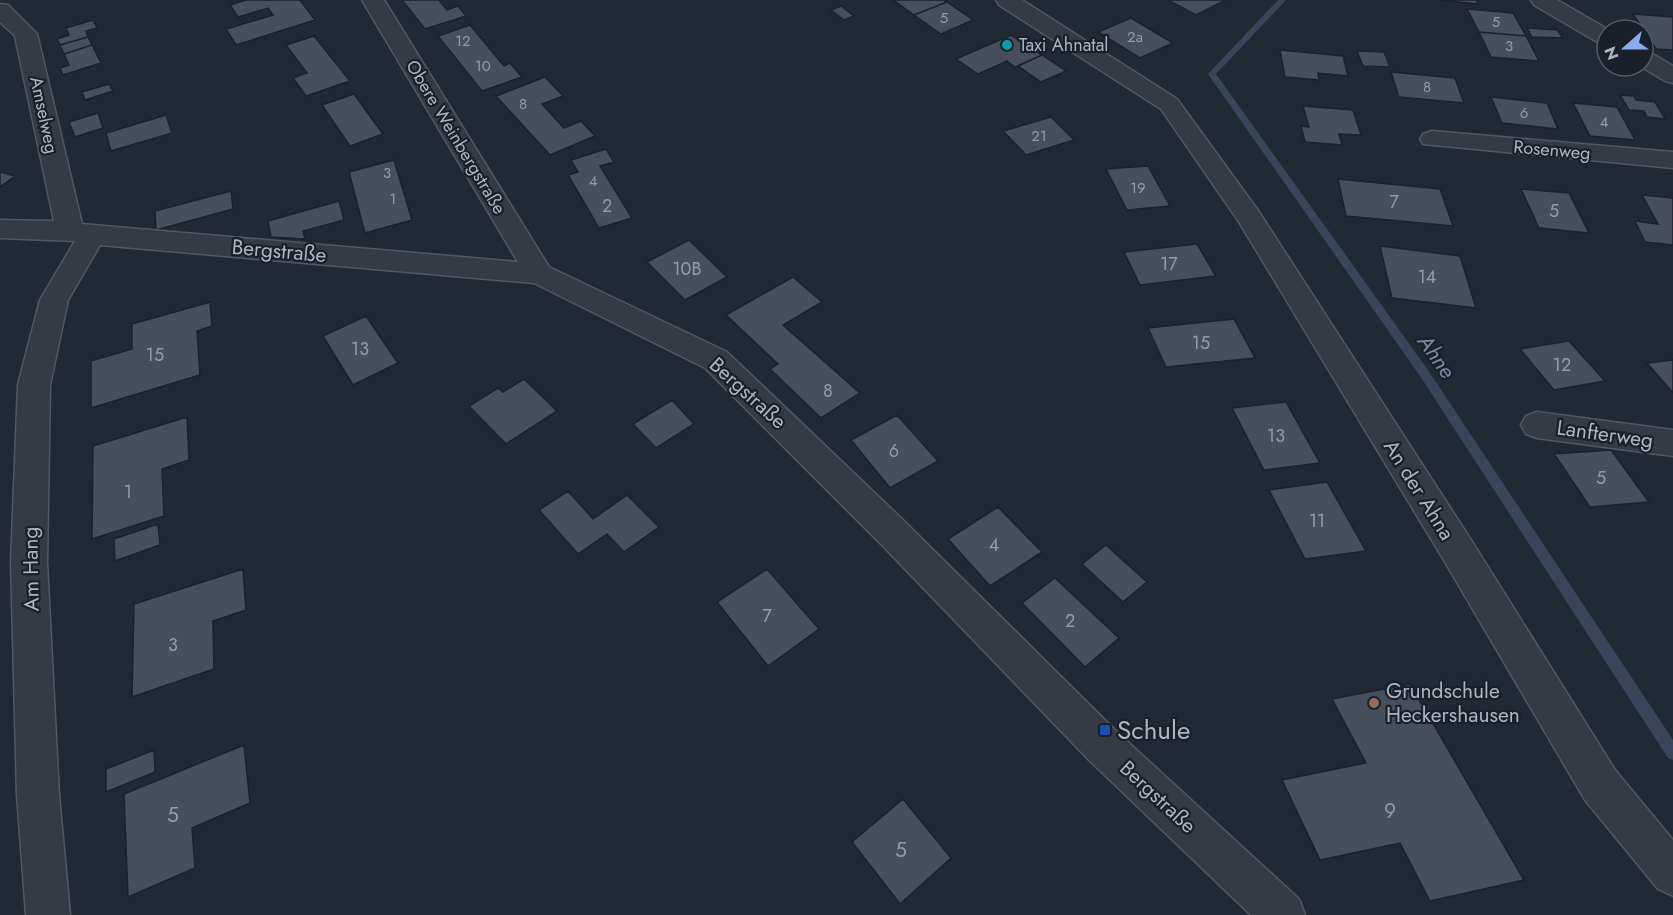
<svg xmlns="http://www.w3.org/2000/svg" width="1673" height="915" font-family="Jost,sans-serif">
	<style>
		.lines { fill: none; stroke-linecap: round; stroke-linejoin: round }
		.stream { fill: #38465c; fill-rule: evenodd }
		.building { fill: #474f5c; stroke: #1c222b; stroke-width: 1.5 }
		.minor-casing { stroke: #525862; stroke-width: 3 }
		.minor { fill: #343b45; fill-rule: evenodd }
		.culture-dot { fill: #0f9aa8; stroke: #1a2029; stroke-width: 2 }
		.education-dot { fill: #8d6e63; stroke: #1a2029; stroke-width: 2 }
		.transit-dot { fill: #1a4fb4; stroke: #1a2029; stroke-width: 2 }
		.labels { text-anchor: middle; stroke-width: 4.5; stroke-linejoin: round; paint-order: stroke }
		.far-number-label { font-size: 15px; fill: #949ca8 }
		.far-poi-label { font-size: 18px; fill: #aeb5c1; stroke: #1a2029; text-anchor: start }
		.far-street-label { font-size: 18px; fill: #aeb5c1; stroke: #1a2029 }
		.number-label { font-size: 18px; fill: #949ca8 }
		.street-label { font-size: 21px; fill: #aeb5c1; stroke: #1a2029 }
		.poi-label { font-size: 21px; fill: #aeb5c1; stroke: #1a2029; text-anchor: start }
		.near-number-label { font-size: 21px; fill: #949ca8 }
		.water-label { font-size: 22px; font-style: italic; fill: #798ca8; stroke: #1a2029 }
		.near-poi-label { font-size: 26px; fill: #aeb5c1; stroke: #1a2029; text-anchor: start }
	</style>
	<rect width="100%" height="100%" fill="#212934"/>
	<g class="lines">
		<path class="stream" d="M1278,0H1286L1216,74L1428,370L1673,740V760L1668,758L1420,376L1208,74Z"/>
	</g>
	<path class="building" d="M246,0H300L315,20L236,45L226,29L273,15L268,8L238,17L230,5Z
		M402,0H439L447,10L458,6L466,16L425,29Z
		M893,0H943L947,2L914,15Z
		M1168,0H1226L1196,15Z
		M1438,0H1476L1478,4Z
		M947,2L973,20L941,34L914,15Z
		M841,6L854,16L844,20L831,10Z
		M1467,9L1513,13L1526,36L1479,32Z
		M1633,14L1673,17V50L1656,49Z
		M1131,18L1173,43L1140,58L1098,32Z
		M93,20L97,28L86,31L88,37L60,45L57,39L69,35L66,28Z
		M470,25L504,66L510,63L522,77L482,91L438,36Z
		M1527,28L1557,30L1563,38L1532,37Z
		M1479,32L1526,36L1539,61L1491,57Z
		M1011,35L1042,55L1015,67L1007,61L978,74L956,59Z
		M314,36L350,81L306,96L293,78L307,73L286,45Z
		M88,37L92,45L64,54L60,45Z
		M92,45L101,63L63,75L60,68L69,65L64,54Z
		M1280,50L1343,56L1348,76L1318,73L1319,80L1285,77Z
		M1357,51L1384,52L1390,67L1363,66Z
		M1042,55L1066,71L1041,82L1018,66Z
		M1391,72L1455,78L1464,103L1399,97Z
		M545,77L563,96L542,104L564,128L581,121L595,136L550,155L496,96Z
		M109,84L113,91L85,100L82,92Z
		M354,94L383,134L350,146L322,105Z
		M1620,95L1634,96L1636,100L1655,102L1665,119L1647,117L1644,111L1629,110Z
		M1491,97L1547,103L1558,129L1502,123Z
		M1573,103L1617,107L1635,140L1590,136Z
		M1303,106L1353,110L1361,135L1339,134L1342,145L1305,142L1301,126L1309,127Z
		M98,113L103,128L75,137L69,122Z
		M166,115L172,133L111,151L106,133Z
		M1051,117L1074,140L1026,155L1003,131Z
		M606,149L614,162L600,166L632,218L599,228L568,175L578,172L571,160Z
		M394,160L412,220L365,233L349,172Z
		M1148,166L1170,206L1127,210L1106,169Z
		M0,172L15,176L0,187Z
		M1338,179L1440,189L1453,226L1346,216Z
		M1521,189L1569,193L1589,233L1539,228Z
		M231,191L233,209L156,230L155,211Z
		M1642,195L1673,198V245L1645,242L1635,221L1658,224Z
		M339,201L344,220L303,231L305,239L271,237L268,221Z
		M689,240L727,277L685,300L647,262Z
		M1197,244L1216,276L1140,285L1124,252Z
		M1380,246L1460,256L1476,308L1392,298Z
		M793,277L822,302L783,325L860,393L821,418L770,369L778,364L726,315Z
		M210,302L212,326L197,331L200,375L91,408V361L132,349V324Z
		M366,316L398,363L353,385L323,336Z
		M1234,319L1255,358L1166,367L1148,328Z
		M1569,341L1605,381L1554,390L1520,349Z
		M1673,360V393L1647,363Z
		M524,379L557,411L506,444L469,406L498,388L503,392Z
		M672,400L694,424L656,448L633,424Z
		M1286,402L1320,463L1264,470L1232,408Z
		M897,415L938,461L890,488L851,440Z
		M187,417L189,460L162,469L164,516L92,539L93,446Z
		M1611,450L1649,502L1590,507L1554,454Z
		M1327,482L1366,551L1305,559L1269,490Z
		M568,491L593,519L627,495L659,527L624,552L607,534L578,554L539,510Z
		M998,507L1042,552L990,586L948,539Z
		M158,524L160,545L115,561L114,539Z
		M1106,545L1147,582L1123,602L1082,564Z
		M243,569L246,610L213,621L214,669L132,697L134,604Z
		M767,569L819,629L768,666L717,602Z
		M1055,578L1119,638L1085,667L1022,603Z
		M1410,684L1524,880L1430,901L1400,843L1320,860L1282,780L1366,763L1332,699Z
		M244,745L250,803L192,828L195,868L128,897L124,794Z
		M154,750L155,772L106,792V769Z
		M903,799L951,858L900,904L852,842Z"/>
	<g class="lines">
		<defs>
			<path id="minor" d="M362,0H384L549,267L727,352L902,519L1117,732L1299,899L1305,915H1251L1089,760L878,541L705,368L534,283L100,245L68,300L50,385L47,562L59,795L70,915H26L17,795L11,562L18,385L40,300L75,241L0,238V220L54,221L15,36L0,22V4L8,5L37,34L82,224L518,262Z
				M996,0H1022L1177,99L1259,212L1471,540L1615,770L1673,840V896L1658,889L1585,800L1445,562L1239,222L1161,109L999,5Z
				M1531,0H1557L1609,30H1607V45L1599,43L1534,5Z
				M1643,51L1651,53L1673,66V83L1665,81L1640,66H1643Z
				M1432,131L1673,152V168L1423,144L1420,139L1423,134Z
				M1537,412L1673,430V456L1537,438L1526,434L1521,425L1526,416Z"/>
		</defs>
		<use href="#minor" class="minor-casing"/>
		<use href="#minor" class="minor"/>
	</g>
	<circle class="culture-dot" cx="1007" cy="45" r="6"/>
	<circle class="education-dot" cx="1374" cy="703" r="6"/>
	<rect class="transit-dot" x="1099" y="724" width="12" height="12" rx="3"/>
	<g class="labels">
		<g class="far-number-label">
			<text x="944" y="23">5</text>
			<text x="1496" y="27">5</text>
			<text x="1135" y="42">2a</text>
			<text x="463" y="46">12</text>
			<text x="1509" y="51">3</text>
			<text x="483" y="71">10</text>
			<text x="1427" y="92">8</text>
			<text x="523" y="109">8</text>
			<text x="1524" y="118">6</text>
			<text x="1604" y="127">4</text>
			<text x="1039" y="141">21</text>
			<text x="387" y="178">3</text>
			<text x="593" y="186">4</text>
			<text x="1138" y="193">19</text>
			<text x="393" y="204">1</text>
		</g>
		<g class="far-poi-label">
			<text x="1019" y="51">Taxi Ahnatal</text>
		</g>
		<g class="far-street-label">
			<text transform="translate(44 115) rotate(78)" y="6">Amselweg</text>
			<text transform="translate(456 137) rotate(59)" y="6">Obere Weinbergstraße</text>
			<text transform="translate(1552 150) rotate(5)" y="6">Rosenweg</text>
		</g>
		<g class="number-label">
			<text x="1394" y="208">7</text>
			<text x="607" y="212">2</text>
			<text x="1554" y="217">5</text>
			<text x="1169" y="270">17</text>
			<text x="687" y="275">10B</text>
			<text x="1427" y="283">14</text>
			<text x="1201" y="349">15</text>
			<text x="360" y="355">13</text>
			<text x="155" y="361">15</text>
			<text x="1562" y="371">12</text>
			<text x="828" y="397">8</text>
			<text x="1276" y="442">13</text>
			<text x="894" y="457">6</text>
			<text x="1601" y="484">5</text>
			<text x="128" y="498">1</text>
			<text x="1317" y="527">11</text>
			<text x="994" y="551">4</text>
			<text x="767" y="622">7</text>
			<text x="1070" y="627">2</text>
			<text x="173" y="651">3</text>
		</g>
		<g class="street-label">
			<text transform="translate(279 251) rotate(5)" y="7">Bergstraße</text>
			<text transform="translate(748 393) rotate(42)" y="7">Bergstraße</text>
			<text transform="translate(1605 434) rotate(8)" y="7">Lanfterweg</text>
			<text transform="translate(1419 490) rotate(58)" y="7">An der Ahna</text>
			<text transform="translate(31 569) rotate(-91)" y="7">Am Hang</text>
			<text transform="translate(1158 797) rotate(43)" y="7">Bergstraße</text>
		</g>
		<g class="poi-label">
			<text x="1386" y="698">Grundschule<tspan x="1386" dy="24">Heckershausen</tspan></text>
		</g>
		<g class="near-number-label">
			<text x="1390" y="818">9</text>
			<text x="173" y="822">5</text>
			<text x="901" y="857">5</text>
		</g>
		<g class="water-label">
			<text transform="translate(1437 356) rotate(55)" y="8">Ahne</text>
		</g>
		<g class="near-poi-label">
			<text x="1117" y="739">Schule</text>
		</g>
	</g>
	<g transform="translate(1625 48) rotate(249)"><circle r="28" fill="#1a2029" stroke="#555c66" stroke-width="1.5"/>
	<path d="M0-4.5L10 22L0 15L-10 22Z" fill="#89acec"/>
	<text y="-9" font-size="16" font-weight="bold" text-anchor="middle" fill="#aeb5c1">N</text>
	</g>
</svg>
